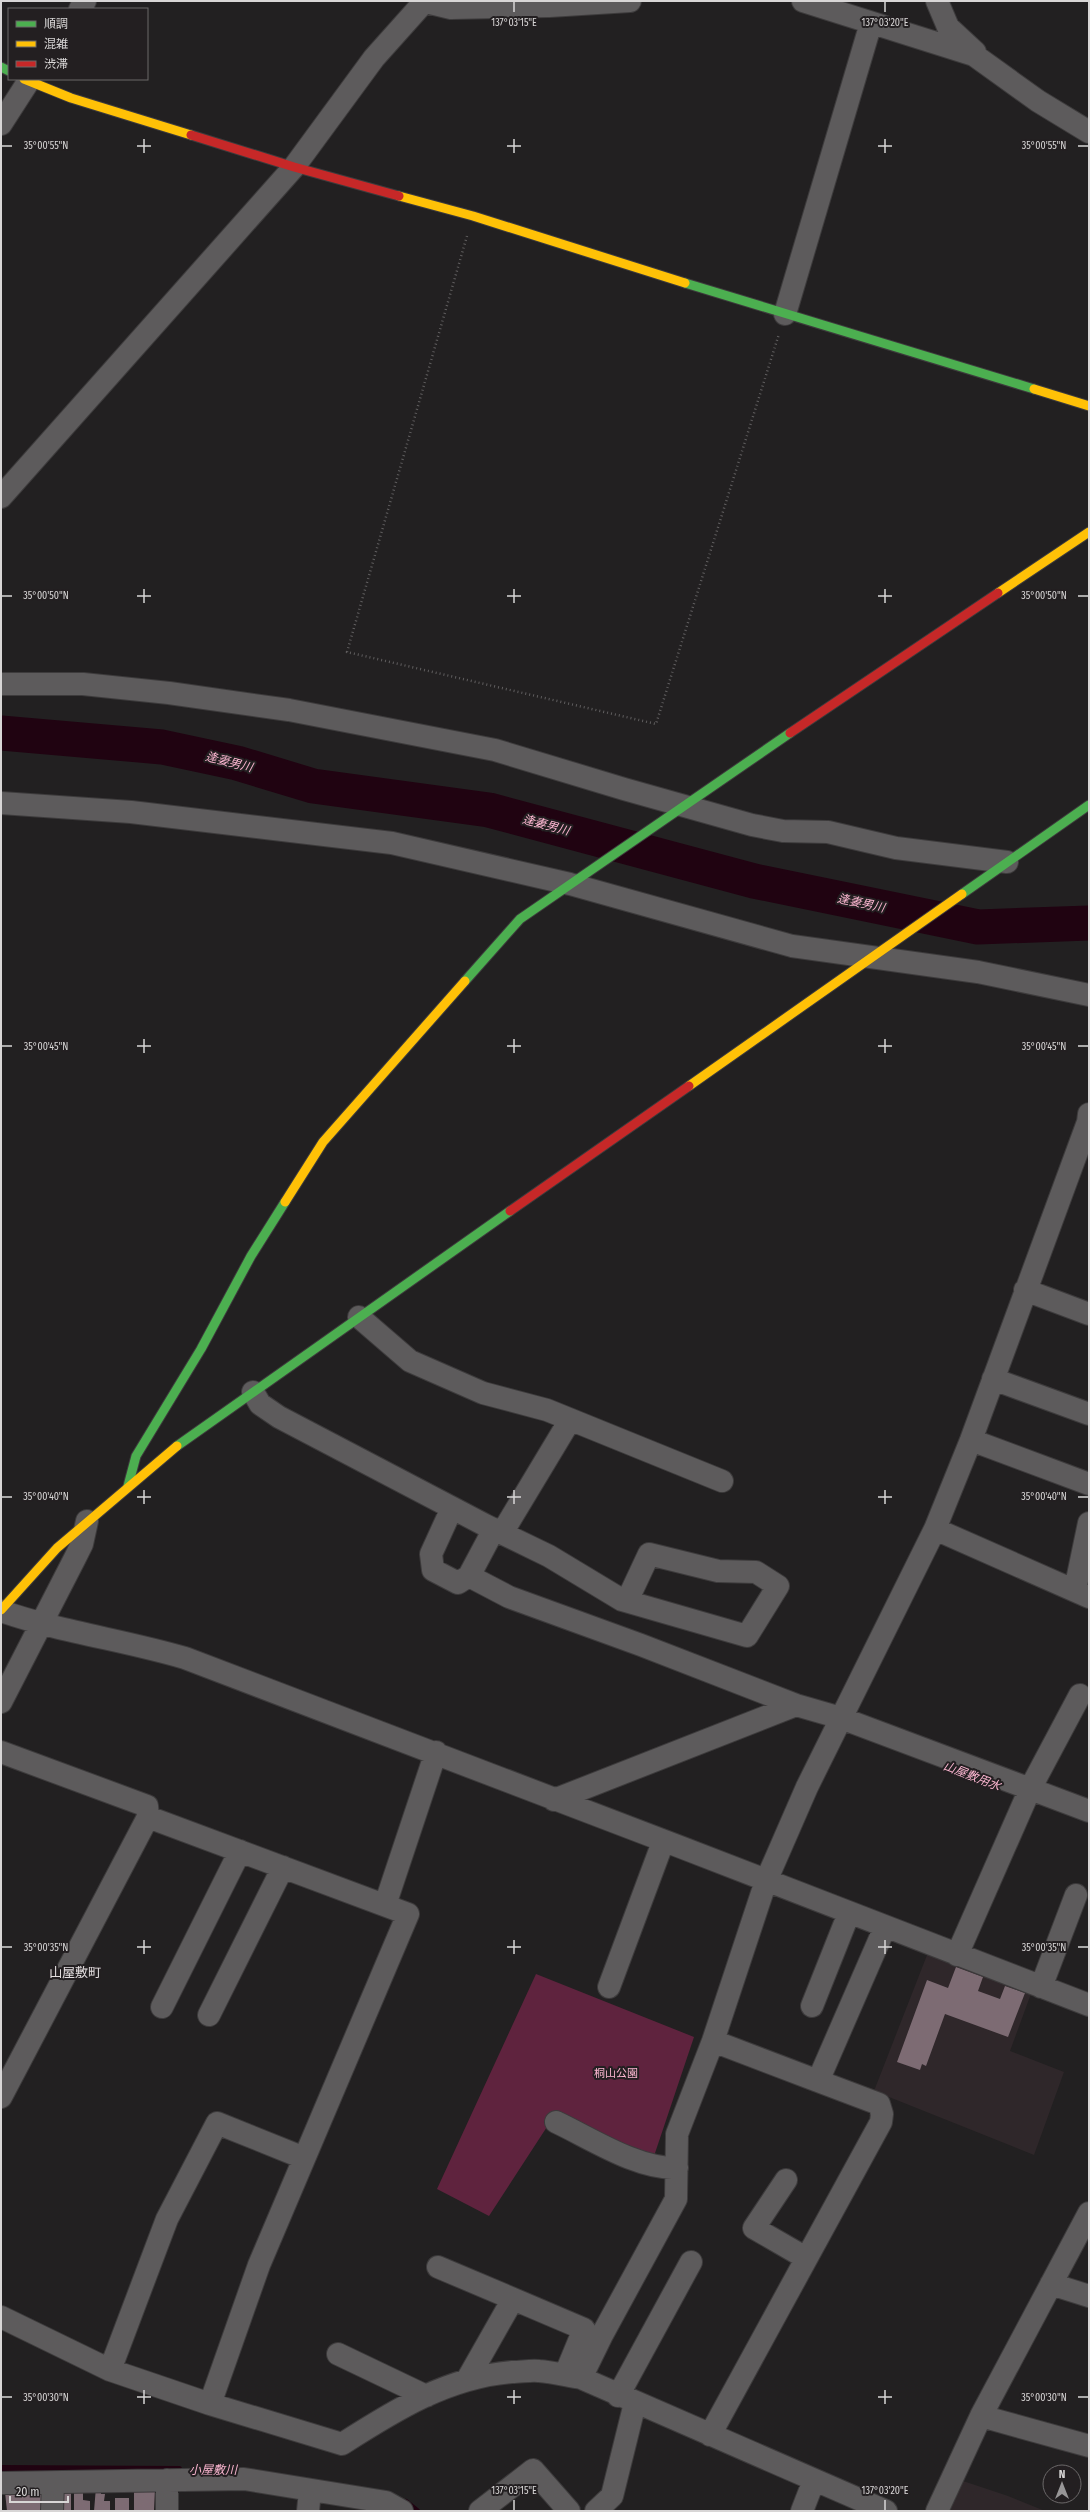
<svg xmlns="http://www.w3.org/2000/svg" width="1090" height="2512" font-family="'Fira Sans Condensed','Noto Sans JP',sans-serif">
	<style>
		.built { fill: #2f272a }
		.green { fill: #5f233e }
		.lines { fill: none; stroke-linecap: round; stroke-linejoin: round }
		.stream { stroke: #200311; stroke-width: 6 }
		.river { stroke: #200311; stroke-width: 35 }
		.building { fill: #7d6b73 }
		.street-casing { stroke: #3d3b3c; stroke-width: 24 }
		.fast-casing { stroke: #3d3b3c; stroke-width: 11 }
		.slow-casing { stroke: #3d3b3c; stroke-width: 11 }
		.jam-casing { stroke: #3d3b3c; stroke-width: 11 }
		.path { stroke: #605e5f; stroke-width: 2.5; stroke-dasharray: 1 3; stroke-linecap: butt }
		.street { stroke: #5d5b5c; stroke-width: 22 }
		.fast { stroke: #4caf50; stroke-width: 9 }
		.slow { stroke: #ffc107; stroke-width: 9 }
		.jam { stroke: #c62828; stroke-width: 9 }
		.ticks { fill: none; stroke: #d8d6d6; stroke-width: 1.5 }
		.labels { text-anchor: middle; stroke-width: 4; stroke-linejoin: round; paint-order: stroke }
		.park-label { font-size: 11px; fill: #fdb8d2; stroke: #231f21 }
		.water-label { font-size: 12px; font-style: italic; fill: #fab5cf; stroke: #231f21 }
		.quarter-label { font-size: 13px; fill: #e4dfe0; stroke: #231f21 }
		.ticks-label { font-size: 10px; text-anchor: middle; fill: #d8d6d6; stroke: #231f21; stroke-width: 4; stroke-linejoin: round; paint-order: stroke }
	</style>
	<rect width="100%" height="100%" fill="#222021"/>
	<path class="built" d="M929,1950L1032,1991L1010,2051L1064,2072L1034,2155L874,2091Z
		M960,2480L1008,2496L1045,2511H945Z"/>
	<path class="green" d="M536,1974L694,2037L653,2159L556,2113L489,2216L437,2189Z"/>
	<g class="lines">
		<path class="stream" d="M1,2468L179,2469
			M406,2502L417,2511"/>
		<path class="river" d="M1,733L162,747L237,763L313,786L489,810L754,881L978,927L1089,923"/>
	</g>
	<path class="building" d="M956,1967L983,1977L978,1991L1000,1999L1005,1986L1025,1993L1008,2037L945,2014L926,2066L922,2064L920,2070L897,2062L927,1980L948,1988Z
		M83,2487V2500L90,2501V2511H74V2488Z
		M96,2487H101V2494H105L104,2501H110V2511H94Z
		M134,2488H155L154,2511H134Z
		M41,2489V2511H7L5,2492Z
		M71,2489V2511H62V2490Z
		M115,2498H129V2511H115Z"/>
	<g class="lines">
		<defs>
			<path id="street" d="M422,1L451,8L549,6L630,1
				M803,1L974,55L1038,101L1089,132
				M937,1L948,27L975,52
				M80,9L85,1
				M1,124L30,79
				M785,314L871,23
				M1,497L294,167L374,58L425,1
				M1,684H83L169,693L289,710L495,750L624,789L752,825L783,831L828,832L896,848L1007,862
				M1,803L131,812L392,843L570,884L792,946L978,972L1089,995
				M1025,1290L1089,1314
				M359,1317L410,1361L483,1393L547,1410L722,1481
				M993,1379L1089,1414
				M253,1392L260,1404L279,1417L485,1525L549,1556L622,1600L747,1636L778,1586L756,1572L718,1571L649,1554L627,1601
				M971,1440L1089,1484
				M452,1508L431,1554L433,1570L458,1583L469,1576L494,1529
				M935,1529L1089,1597
				M502,1533L570,1420
				M469,1576L509,1597L641,1645L796,1705
				M1075,1590L1089,1523
				M1,1611C61,1632 124,1640 185,1658C487,1771 788,1889 1089,2005
				M1,1702L75,1558L82,1544L87,1521
				M1,1752L147,1806L148,1817L408,1914L259,2265L210,2404
				M554,1800L796,1705L841,1718L1089,1811
				M385,1905L436,1752
				M957,1955L1030,1789L1080,1695
				M609,1987L663,1842
				M1041,1987L1076,1895
				M812,2006L849,1913
				M162,2007L240,1851
				M209,2015L283,1867
				M713,2041L818,2081L885,1927
				M1,2097L148,1817
				M556,2122C592,2139 637,2169 677,2168
				M786,2180L754,2228L806,2258
				M438,2267L584,2329L565,2375
				M1051,2284L1089,2296
				M1,2317L110,2370L210,2404L342,2444C395,2410 448,2377 512,2372C521,2372 531,2370 539,2371C553,2372 568,2376 581,2378L886,2511
				M338,2354L426,2396
				M110,2370L167,2219L217,2123L304,2158
				M581,2378L602,2335L676,2199L677,2134L713,2041L766,1881L807,1787L935,1529L971,1440L1088,1122L1089,1114
				M467,2380L513,2299
				M618,2396L691,2262
				M981,2416L1089,2446
				M710,2435L881,2122L882,2114L879,2104L818,2081
				M1,2483L244,2479L386,2502L402,2511
				M52,2511L53,2483
				M167,2511V2480
				M308,2511L310,2491
				M480,2511L533,2470L569,2511
				M596,2511L612,2496L635,2403
				M802,2511L814,2480
				M937,2511L981,2416L1089,2213"/>
			<path id="fast" d="M1,67L9,71
				M685,283L1034,389
				M962,894L1089,805
				M465,981L520,919L790,733
				M177,1446L510,1211
				M128,1486L136,1456L201,1349L251,1256L285,1202"/>
			<path id="slow" d="M24,79L71,98L191,135
				M399,196L473,216L685,283
				M1034,389L1089,406
				M998,593L1089,532
				M689,1086L962,894
				M285,1202L323,1142L465,981
				M1,1610L57,1548L177,1446"/>
			<path id="jam" d="M191,135L294,167L399,196
				M790,733L998,593
				M510,1211L689,1086"/>
		</defs>
		<use href="#street" class="street-casing"/>
		<use href="#fast" class="fast-casing"/>
		<use href="#slow" class="slow-casing"/>
		<use href="#jam" class="jam-casing"/>
		<path class="path" d="M467,236L347,652L656,724L779,334"/>
		<use href="#street" class="street"/>
		<use href="#fast" class="fast"/>
		<use href="#slow" class="slow"/>
		<use href="#jam" class="jam"/>
	</g>
	<path class="ticks" d="M514,2V12M885,2V12M144,139V153M514,139V153M885,139V153M2,146H12M137,146H151M507,146H521M878,146H892M1078,146H1088M144,589V603M514,589V603M885,589V603M2,596H12M137,596H151M507,596H521M878,596H892M1078,596H1088M144,1039V1053M514,1039V1053M885,1039V1053M2,1046H12M137,1046H151M507,1046H521M878,1046H892M1078,1046H1088M144,1490V1504M514,1490V1504M885,1490V1504M2,1497H12M137,1497H151M507,1497H521M878,1497H892M1078,1497H1088M144,1940V1954M514,1940V1954M885,1940V1954M2,1947H12M137,1947H151M507,1947H521M878,1947H892M1078,1947H1088M144,2390V2404M514,2390V2404M885,2390V2404M2,2397H12M137,2397H151M507,2397H521M878,2397H892M1078,2397H1088M514,2500V2510M885,2500V2510"/>
	<g class="labels">
		<g class="park-label">
			<text x="616" y="2077">桐山公園</text>
		</g>
		<g class="water-label">
			<text transform="translate(229 762) rotate(14)" y="4">逢妻男川</text>
			<text transform="translate(546 825) rotate(15)" y="4">逢妻男川</text>
			<text transform="translate(861 903) rotate(12)" y="4">逢妻男川</text>
			<text transform="translate(972 1776) rotate(21)" y="4">山屋敷用水</text>
			<text x="213" y="2474">小屋敷川</text>
		</g>
		<g class="quarter-label">
			<text x="75" y="1977">山屋敷町</text>
		</g>
	</g>
	<g class="ticks-label">
		<text x="514" y="26">137°03'15"E</text>
		<text x="885" y="26">137°03'20"E</text>
		<text x="46" y="149">35°00'55"N</text>
		<text x="1044" y="149">35°00'55"N</text>
		<text x="46" y="599">35°00'50"N</text>
		<text x="1044" y="599">35°00'50"N</text>
		<text x="46" y="1050">35°00'45"N</text>
		<text x="1044" y="1050">35°00'45"N</text>
		<text x="46" y="1500">35°00'40"N</text>
		<text x="1044" y="1500">35°00'40"N</text>
		<text x="46" y="1951">35°00'35"N</text>
		<text x="1044" y="1951">35°00'35"N</text>
		<text x="46" y="2401">35°00'30"N</text>
		<text x="1044" y="2401">35°00'30"N</text>
		<text x="514" y="2494">137°03'15"E</text>
		<text x="885" y="2494">137°03'20"E</text>
	</g>
	<rect width="1090" height="2512" fill="none" stroke="#d8d6d6" stroke-width="4"/>
	<rect x="8" y="8" width="140" height="72" fill="#231f21" stroke="#6b6869"/>
	<rect x="16" y="21" width="20" height="6" fill="#4caf50" stroke="#6b6869"/>
	<text x="44" y="28" font-size="12" fill="#d8d6d6">順調</text>
	<rect x="16" y="41" width="20" height="6" fill="#ffc107" stroke="#6b6869"/>
	<text x="44" y="48" font-size="12" fill="#d8d6d6">混雑</text>
	<rect x="16" y="61" width="20" height="6" fill="#c62828" stroke="#6b6869"/>
	<text x="44" y="68" font-size="12" fill="#d8d6d6">渋滞</text>
	<g transform="translate(1062 2484)"><circle r="19" fill="#231f21" stroke="#6b6869"/>
	<path d="M0-3L7 15L0 10L-7 15Z" fill="#989697"/>
	<text y="-6" font-size="11" font-weight="bold" text-anchor="middle" fill="#d8d6d6">N</text>
	</g>
	<path d="M10 2496v6h58v-6" fill="none" stroke="#d8d6d6" stroke-width="2"/>
	<text x="16" y="2496" font-size="12" fill="#d8d6d6" stroke="#231f21" stroke-width="3" paint-order="stroke">20 m</text>
</svg>
